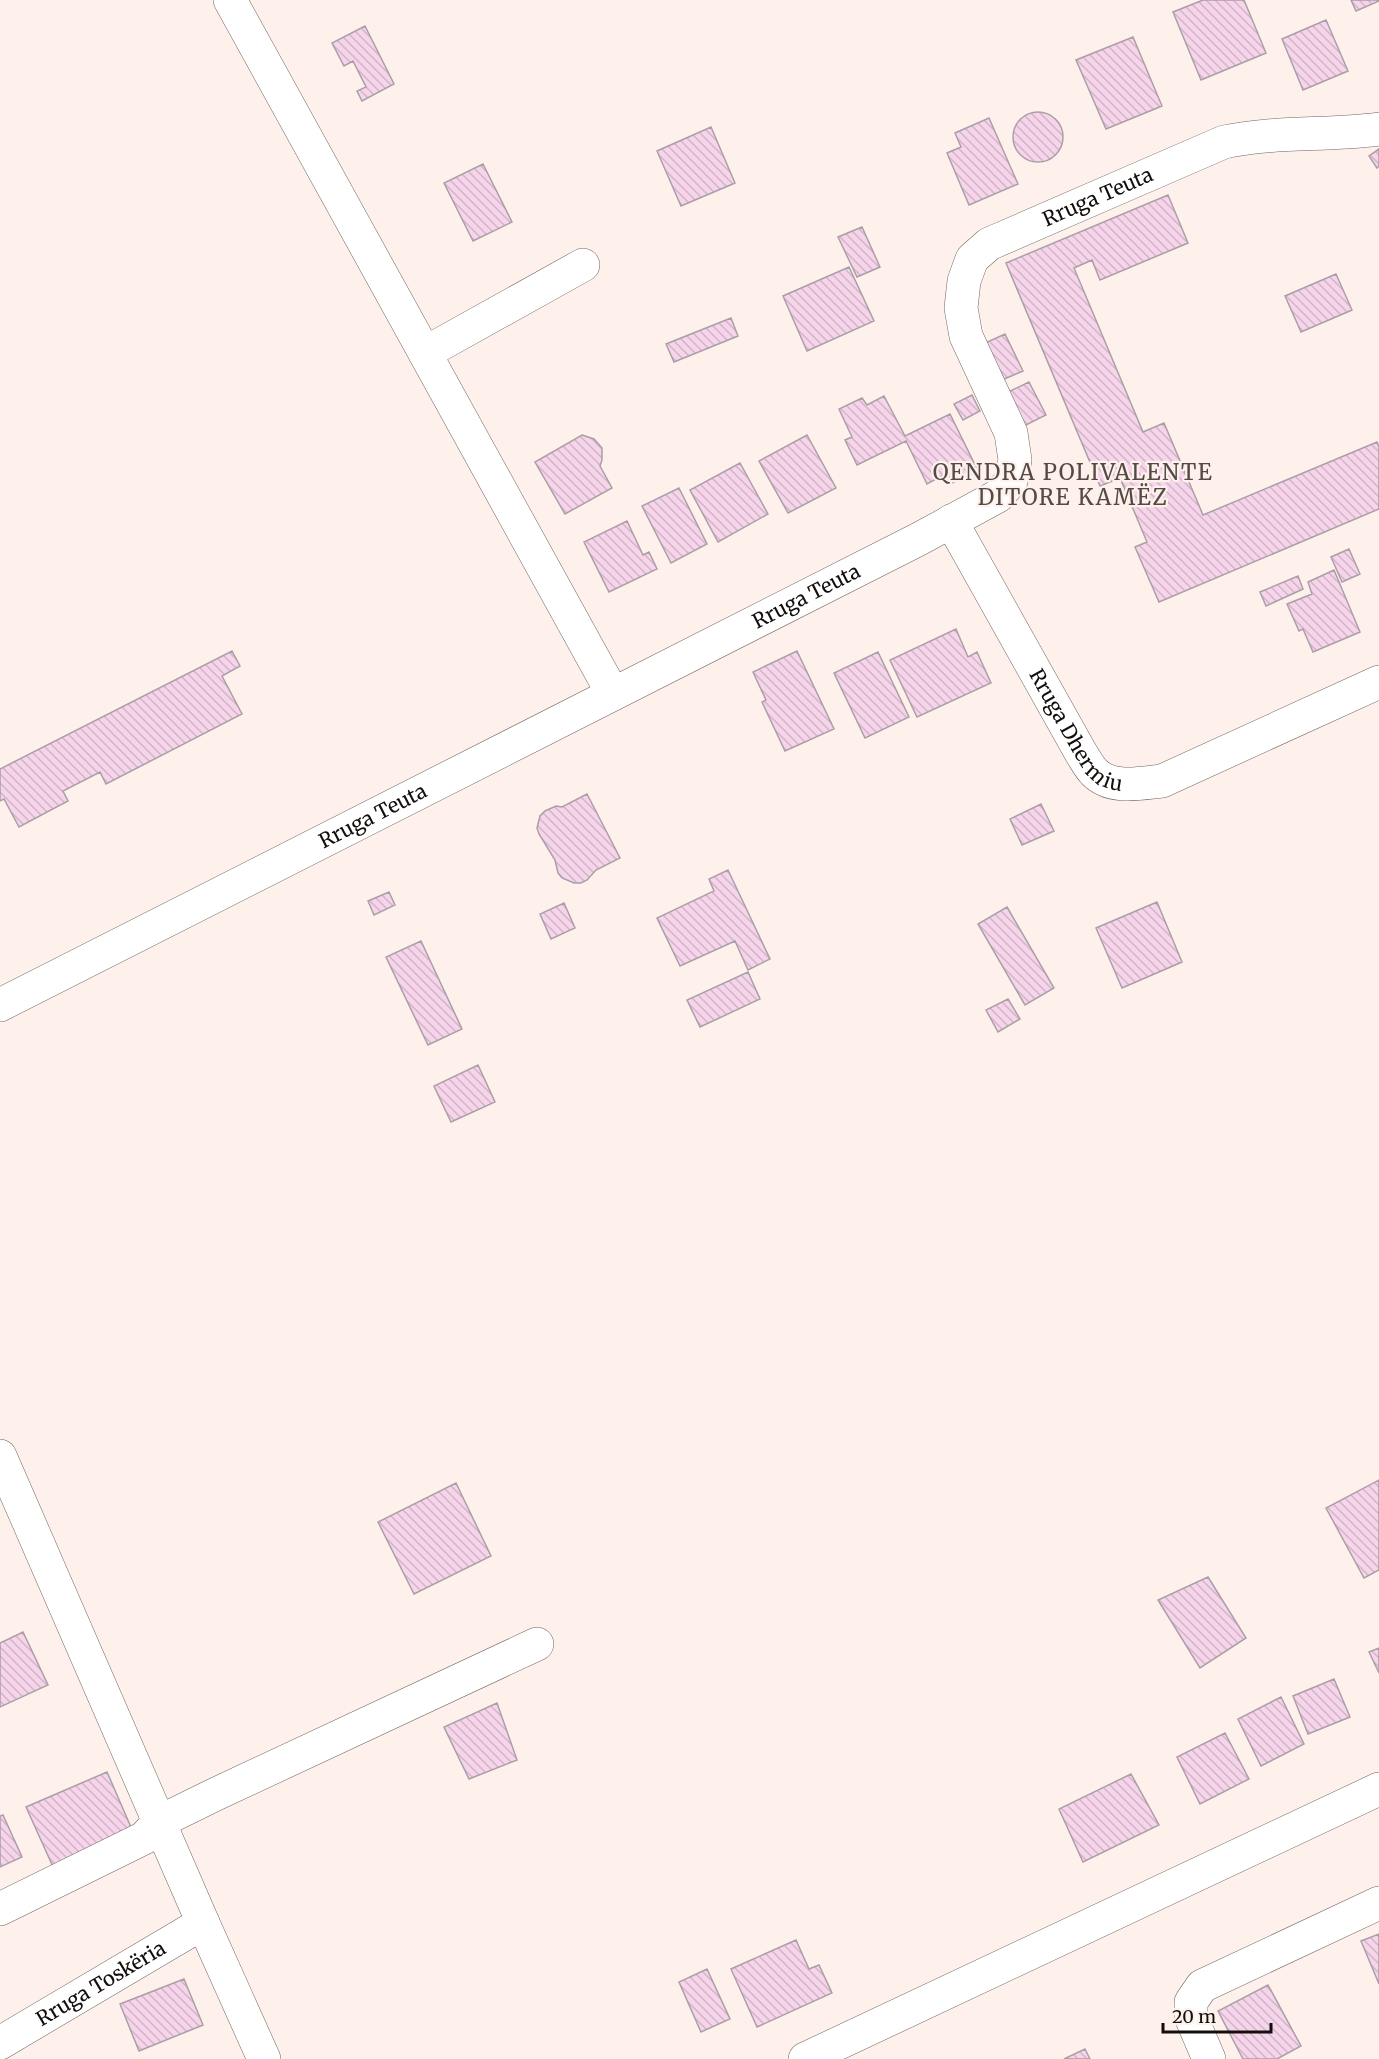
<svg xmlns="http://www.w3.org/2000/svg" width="1379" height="2059" font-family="Merriweather,serif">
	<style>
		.building { fill: url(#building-back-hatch); stroke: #aa9fa6; stroke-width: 1.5 }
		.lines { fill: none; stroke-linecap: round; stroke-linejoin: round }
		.minor-casing { stroke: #716762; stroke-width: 34 }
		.minor { stroke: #fff; stroke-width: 33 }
		.labels { text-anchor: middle; stroke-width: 4.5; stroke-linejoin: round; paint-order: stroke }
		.street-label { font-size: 20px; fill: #120e0c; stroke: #fef1ec }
		.quarter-label { font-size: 22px; letter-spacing: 1.5px; fill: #534945; stroke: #fef1ec }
	</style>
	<defs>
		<pattern id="building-back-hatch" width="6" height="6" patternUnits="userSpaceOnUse" patternTransform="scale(1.5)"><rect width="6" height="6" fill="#f6d4ea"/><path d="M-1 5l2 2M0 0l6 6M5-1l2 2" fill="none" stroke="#d2b5c8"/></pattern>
	</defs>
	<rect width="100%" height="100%" fill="#fef1ec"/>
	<path class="building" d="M1203,0H1244L1266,53L1201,80L1173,12Z
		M1351,0H1379V1L1356,11Z
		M1326,20L1348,71L1303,90L1282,39Z
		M365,26L394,84L362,101L357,91L366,87L353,61L344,66L332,43Z
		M1133,37L1162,106L1106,129L1076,60Z
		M1013 137a25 25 0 1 1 50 0a25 25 0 1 1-50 0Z
		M989,118L1018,184L969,205L947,153L961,147L955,133Z
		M711,127L735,183L681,206L657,151Z
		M1379,149V166L1377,168L1369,156Z
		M483,164L512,222L473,241L444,183Z
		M1168,195L1188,243L1100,280L1092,260L1074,268L1143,432L1164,423L1203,515L1377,442L1379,447V509L1159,602L1135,547L1147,542L1120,478L1100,486L1006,263Z
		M862,227L880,267L857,277L838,237Z
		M849,267L874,321L807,351L783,296Z
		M1336,274L1352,310L1301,332L1285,296Z
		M731,318L738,336L674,362L666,344Z
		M1005,334L1023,371L1002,380L985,343Z
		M1029,382L1046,415L1022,427L1006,393Z
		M972,395L980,411L963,420L954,404Z
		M884,396L905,436L950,414L978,471L952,483L947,473L927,484L906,441L857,465L845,440L852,437L839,409L862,398L867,405Z
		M582,435L594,439L602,448V460L600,466L612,488L565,514L535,462Z
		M807,435L836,488L788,513L759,461Z
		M740,463L768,514L718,542L690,490Z
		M679,488L707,544L671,563L642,506Z
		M627,521L643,555L649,552L657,569L609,592L584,542Z
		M1349,549L1360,574L1342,582L1331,557Z
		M1334,570L1360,632L1313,652L1303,629L1299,631L1287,604L1312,594L1308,582Z
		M1298,576L1303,589L1266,606L1260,592Z
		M956,629L968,657L977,652L991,683L917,717L890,660Z
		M232,651L240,666L222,676L242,714L106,784L100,772L63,791L68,801L19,827L4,799L0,801V769Z
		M797,651L834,729L785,751L762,702L766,700L753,672Z
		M878,652L909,717L865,738L834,673Z
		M587,794L620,858L596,870L587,880L581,883H574L562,878L558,873L555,860L539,834L537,828L540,816L545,811L556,806L562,807Z
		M1041,804L1054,831L1022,845L1010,819Z
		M728,870L770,959L748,970L735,941L680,966L657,918L714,891L709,879Z
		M389,892L395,905L374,915L368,901Z
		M1157,902L1182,962L1122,988L1096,928Z
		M564,903L575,928L551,939L540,914Z
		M1007,907L1054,988L1025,1005L978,924Z
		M421,941L462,1029L428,1045L386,957Z
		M748,972L760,999L700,1027L687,1000Z
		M1008,999L1020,1019L998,1032L986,1010Z
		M478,1065L495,1102L451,1122L434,1086Z
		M1379,1480V1570L1364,1578L1326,1508Z
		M456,1483L491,1556L414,1594L378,1522Z
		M1208,1577L1246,1638L1200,1668L1158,1600Z
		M23,1632L48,1685L0,1707V1643Z
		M1379,1648V1673L1369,1652Z
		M1334,1679L1350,1717L1308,1734L1293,1696Z
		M1281,1697L1304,1744L1261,1766L1238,1719Z
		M497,1703L517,1760L469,1779L444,1727Z
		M1225,1733L1249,1779L1200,1804L1177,1757Z
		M107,1772L134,1834L54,1869L26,1807Z
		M1131,1774L1159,1825L1083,1862L1059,1809Z
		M3,1815L22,1857L0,1867V1816Z
		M1379,1934V1984L1361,1941Z
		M796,1940L809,1969L819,1965L832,1993L757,2027L731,1969Z
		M707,1969L730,2019L701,2032L679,1982Z
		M184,1979L203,2025L139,2051L120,2004Z
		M1268,1985L1301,2046L1277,2059H1243L1218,2011Z
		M1085,2049L1090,2059H1064Z"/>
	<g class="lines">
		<defs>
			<g id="minor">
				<path d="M230,0L613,694"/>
				<path d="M425,353L583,265"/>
				<path id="s1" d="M951,521L1081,753C1085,759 1089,767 1094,772C1111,790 1141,783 1162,781L1379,682"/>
				<path id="s2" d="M0,1005L919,539L998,496L1011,481L1015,460L1011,433L966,336L961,308L964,281L972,259L989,244L1224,142C1275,131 1327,136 1379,129"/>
				<path d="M0,1456L203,1923L264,2059"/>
				<path d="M0,1909L144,1838L159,1822L216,1794L537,1644"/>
				<path id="s3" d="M0,2043L203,1923"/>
				<path d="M805,2059L1379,1789"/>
				<path d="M1209,2059L1191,2017V2002L1202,1986L1379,1903"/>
			</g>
		</defs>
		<use href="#minor" class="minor-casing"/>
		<use href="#minor" class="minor"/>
	</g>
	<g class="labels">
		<g class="street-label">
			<text dy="7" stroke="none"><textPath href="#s2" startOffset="1516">Rruga Teuta</textPath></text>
			<text dy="7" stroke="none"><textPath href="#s2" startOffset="904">Rruga Teuta</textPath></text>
			<text dy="7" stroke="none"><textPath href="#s1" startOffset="246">Rruga Dhermiu</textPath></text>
			<text dy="7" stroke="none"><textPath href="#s2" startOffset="418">Rruga Teuta</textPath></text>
			<text dy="7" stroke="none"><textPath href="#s3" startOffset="117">Rruga Toskëria</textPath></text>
		</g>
		<g class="quarter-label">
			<text x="1073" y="480">QENDRA POLIVALENTE<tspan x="1073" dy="25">DITORE KAMËZ</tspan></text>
		</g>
	</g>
	<path d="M1163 2023v9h108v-9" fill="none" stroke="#120e0c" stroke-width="3"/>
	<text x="1172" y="2023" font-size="18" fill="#120e0c" stroke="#fef1ec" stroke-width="4.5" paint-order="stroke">20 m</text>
</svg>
